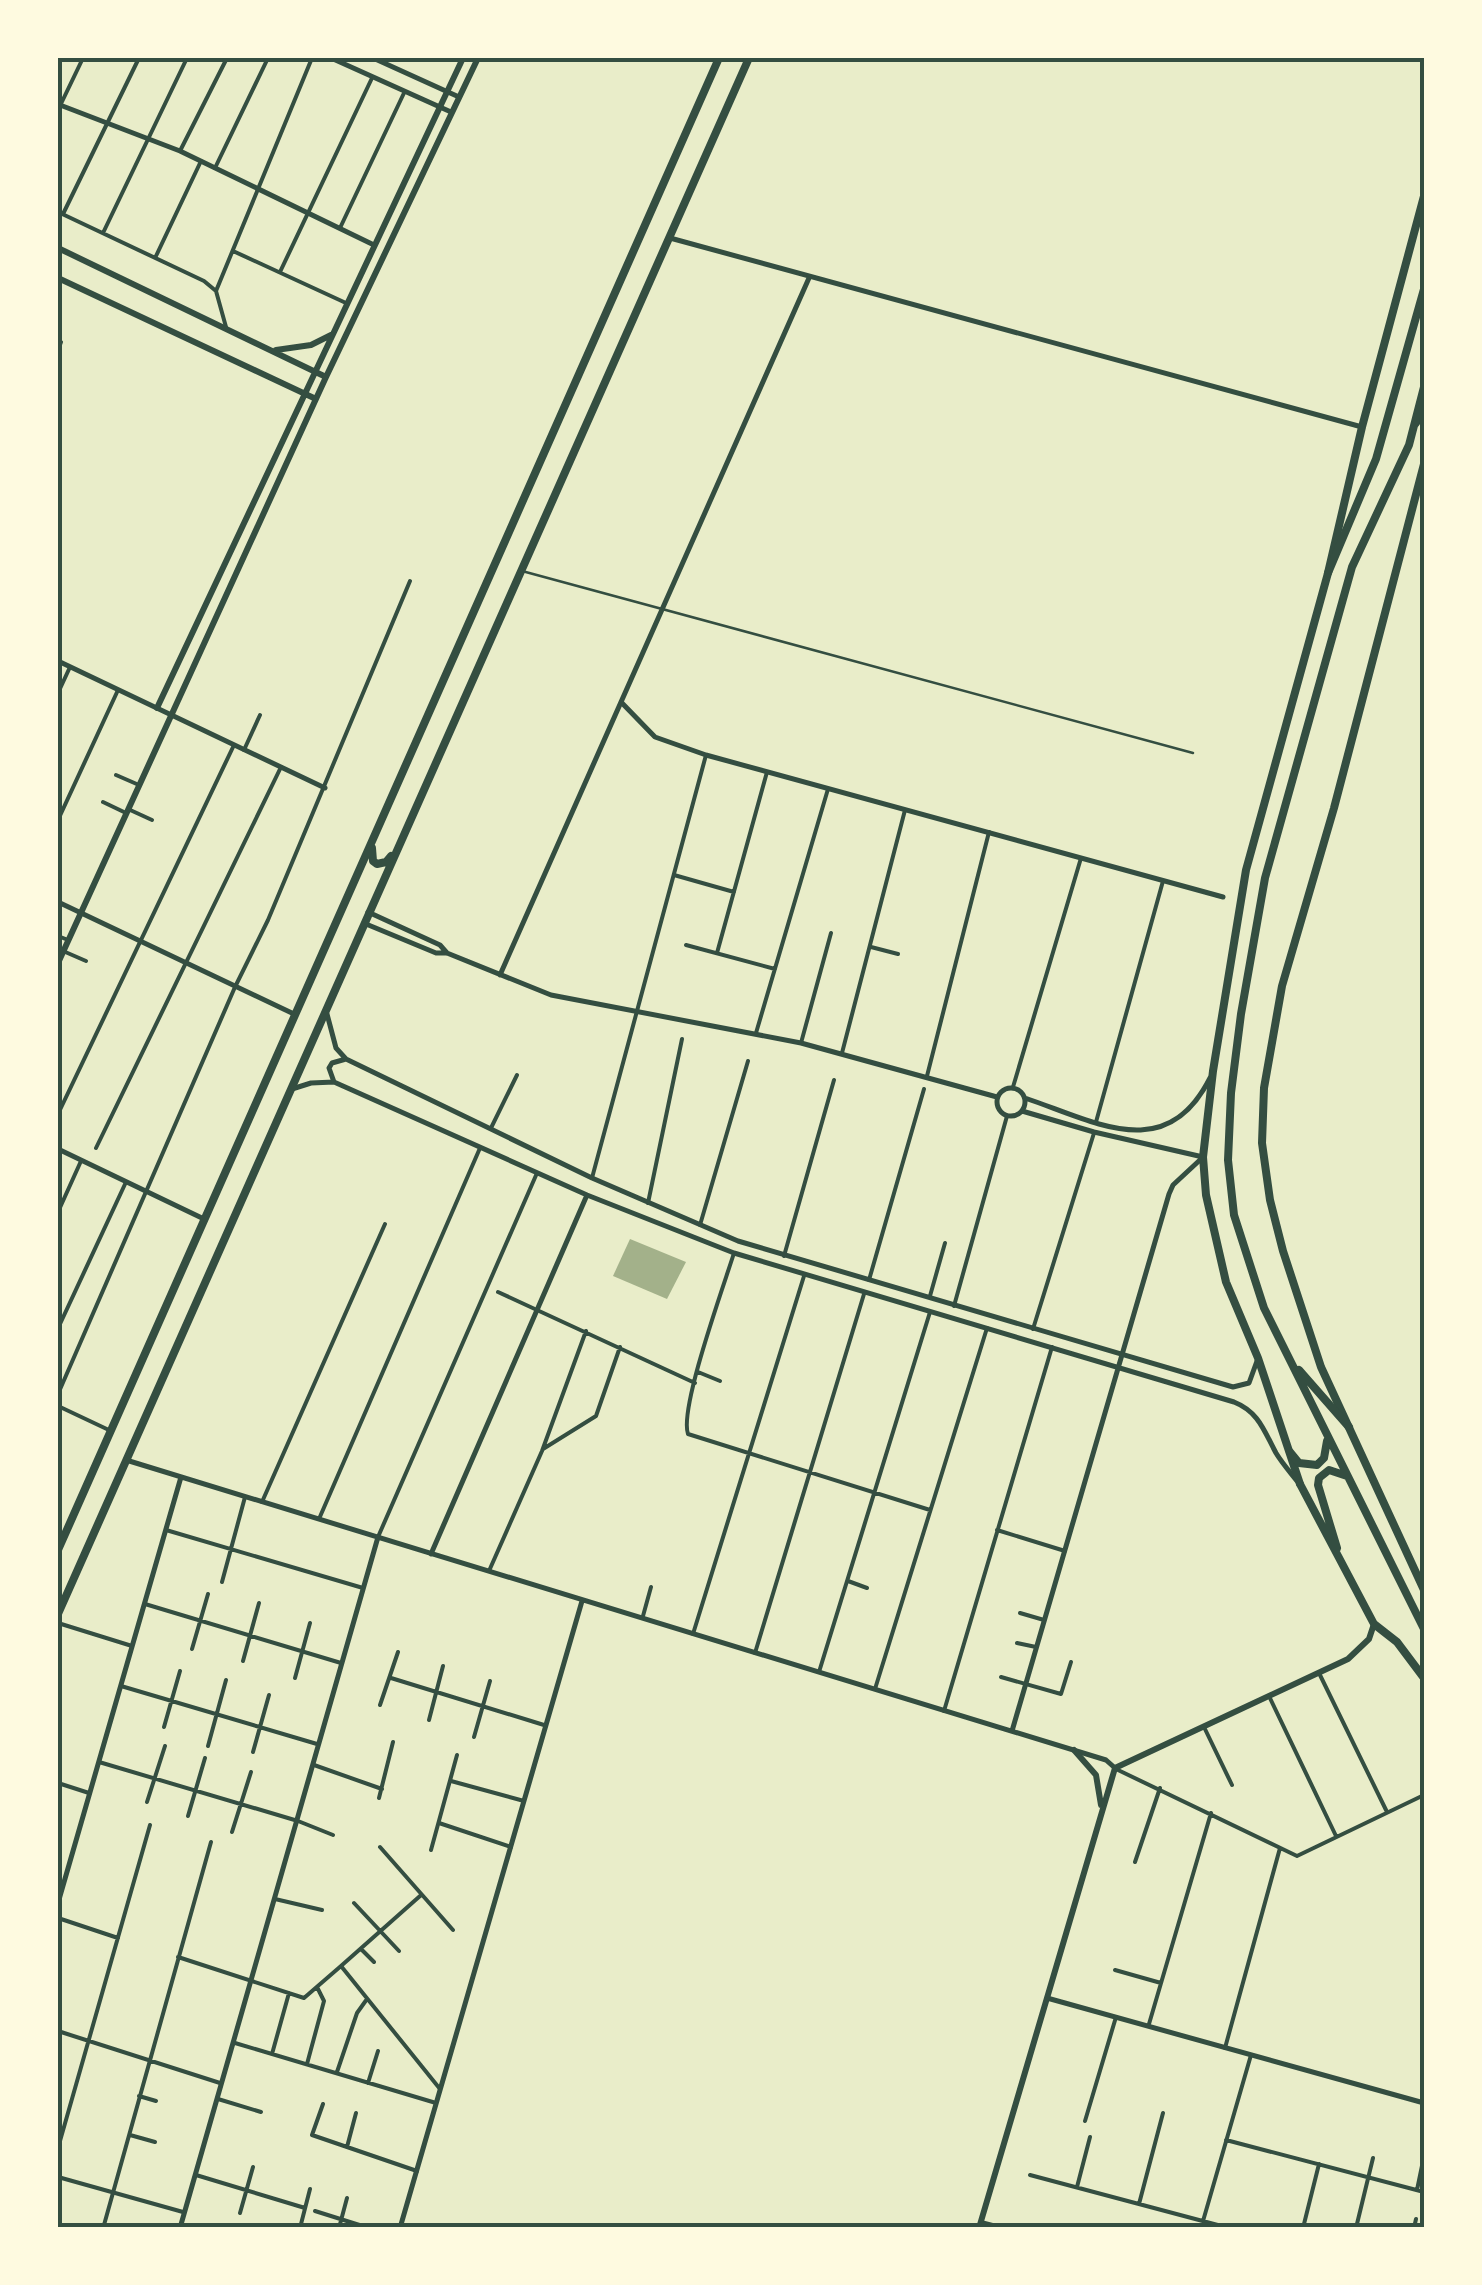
<svg xmlns="http://www.w3.org/2000/svg" width="1482" height="2285" font-family="'IBM Plex Serif',serif">
	<style>
		.water { fill: #a3b18a }
		.lines { fill: none; stroke-linecap: round; stroke-linejoin: round }
		.service { stroke: #344e41; stroke-width: 2.5 }
		.minor { stroke: #344e41; stroke-width: 4 }
		.tertiary { stroke: #344e41; stroke-width: 5 }
		.secondary { stroke: #344e41; stroke-width: 6 }
		.primary { stroke: #344e41; stroke-width: 8 }
		.trunk { stroke: #344e41; stroke-width: 8 }
		.neatline { fill: none; stroke: #344e41; stroke-width: 4 }
	</style>
	<rect width="100%" height="100%" fill="#e9edc9"/>
	<path class="water" d="M630,1239L686,1262L667,1299L613,1276Z"/>
	<g class="lines">
		<path class="service" d="M522,571L1193,753"/>
		<path class="minor" d="M58,110L83,58
			M180,151L227,58
			M215,168L268,58
			M58,212L204,281L216,291L226,327
			M63,214L139,58
			M340,228L404,93
			M103,233L187,58
			M233,251L346,303
			M156,256L201,161
			M280,272L372,78
			M216,291L312,58
			M58,350L61,342
			M58,693L70,667
			M244,750L260,715
			M116,775L139,785
			M103,802L126,813
			M128,809L152,820
			M58,820L118,690
			M674,875L734,892
			M58,936L68,940
			M686,945L775,969
			M871,947L898,954
			M63,951L86,961
			M717,953L767,772
			M756,1033L828,789
			M801,1043L831,933
			M842,1053L905,810
			M927,1076L989,832
			M1013,1087L1081,858
			M58,1114L234,745
			M1096,1122L1163,881
			M491,1128L517,1075
			M96,1148L281,767
			M592,1178L706,755
			M648,1203L682,1039
			M58,1212L81,1161
			M700,1225L748,1061
			M734,1253C724,1285 679,1409 688,1434L930,1510
			M784,1256L834,1080
			M869,1280L924,1089
			M498,1292L695,1383
			M930,1296L945,1243
			M954,1306L1007,1116
			M60,1324L126,1182
			M1033,1329L1094,1133
			M698,1372L720,1381
			M58,1394L235,987L268,920L410,581
			M58,1406L111,1431
			M543,1449L596,1416L620,1347
			M262,1502L385,1224
			M319,1519L480,1148
			M166,1530L363,1588
			M997,1530L1065,1551
			M378,1537L537,1173
			M489,1571L542,1451L586,1331
			M848,1581L867,1588
			M222,1582L245,1497
			M145,1604L341,1663
			M1020,1613L1044,1620
			M643,1616L651,1587
			M58,1623L132,1646
			M693,1634L804,1276
			M1017,1643L1036,1647
			M192,1649L208,1594
			M755,1653L864,1294
			M243,1661L259,1603
			M819,1672L930,1312
			M1319,1673L1387,1812
			M1001,1677L1061,1694L1071,1662
			M295,1678L310,1623
			M391,1678L544,1725
			M121,1686L317,1744
			M875,1689L987,1328
			M1269,1696L1336,1836
			M380,1705L398,1652
			M944,1711L1052,1347
			M429,1720L443,1666
			M164,1727L180,1671
			M1204,1727L1232,1785
			M474,1737L490,1681
			M208,1746L226,1680
			M253,1752L269,1695
			M99,1762L298,1821L333,1835
			M314,1765L382,1789
			M1118,1770L1297,1856L1424,1795
			M451,1781L524,1801
			M58,1783L89,1793
			M379,1798L393,1742
			M147,1802L165,1746
			M188,1816L205,1758
			M439,1823L511,1847
			M232,1832L251,1772
			M380,1847L453,1930
			M431,1850L457,1755
			M1135,1862L1160,1788
			M275,1899L322,1910
			M354,1903L399,1951
			M58,1918L118,1938
			M361,1949L374,1962
			M178,1957L304,1998L341,1966L440,2089
			M341,1966L420,1896
			M1115,1970L1161,1983
			M1149,2024L1211,1813
			M58,2031L220,2083
			M235,2043L436,2103
			M1225,2048L1280,1848
			M272,2054L289,1993
			M307,2064L324,2001L317,1987
			M337,2072L357,2013L367,1999
			M368,2083L378,2051
			M139,2096L156,2101
			M218,2099L261,2112
			M323,2104L312,2135L417,2171
			M1085,2121L1116,2017
			M130,2135L155,2142
			M1226,2140L1424,2192
			M347,2147L356,2113
			M58,2148L150,1825
			M196,2175L305,2208
			M1030,2175L1229,2228
			M58,2177L183,2212
			M1077,2187L1090,2137
			M1417,2190L1423,2161
			M1139,2204L1163,2113
			M315,2211L369,2228
			M240,2213L253,2167
			M981,2222L1004,2228
			M104,2225L211,1842
			M300,2228L310,2189
			M339,2228L347,2198
			M1201,2228L1251,2055
			M1303,2228L1319,2164
			M1356,2228L1373,2158
			M1414,2228L1416,2219"/>
		<path class="tertiary" d="M331,58L451,112
			M373,58L459,97
			M60,105L180,151L374,245
			M670,238L1362,427
			M58,661L325,788
			M621,702L655,737L706,755L1223,897
			M58,902L294,1014
			M368,912L440,945L447,953
			M366,924L436,953H447L551,995L801,1043L997,1097
			M500,975L809,278
			M327,1014L336,1048L346,1059L592,1178L738,1241L1233,1387L1249,1383L1257,1361
			M334,1082L329,1068L332,1063L346,1059
			M997 1102a14 14 0 1 1 28 0a14 14 0 1 1-28 0Z
			M292,1089L311,1083L334,1082L587,1195L734,1253L1234,1402C1259,1412 1264,1431 1276,1453C1282,1463 1290,1472 1297,1481
			M1025,1098C1096,1122 1166,1165 1210,1078
			M1022,1111L1094,1132L1203,1157
			M58,1149L204,1219
			M126,1460L1106,1760L1115,1768
			M431,1554L587,1195
			M1012,1731L1169,1194L1173,1185L1201,1159
			M58,1903L181,1477
			M1047,1998L1424,2103
			M180,2228L378,1537
			M400,2228L582,1601"/>
		<path class="secondary" d="M58,248L326,377
			M58,278L316,399
			M276,350L311,345L331,335
			M157,708L463,58
			M58,963L326,377L478,58
			M1074,1750L1096,1775L1101,1805
			M979,2228L1115,1768L1348,1659L1369,1639L1374,1624"/>
		<path class="primary" d="M1416,423L1424,407
			M1424,464L1334,808L1282,986L1264,1088L1262,1143L1270,1200L1283,1251L1321,1367L1424,1590
			M372,848L373,861L377,864L386,862L391,856
			M1300,1484L1258,1358L1226,1282L1206,1195L1203,1157L1213,1071L1246,870L1328,573L1362,427L1424,196
			M58,1550L719,58
			M58,1614L749,58"/>
		<path class="trunk" d="M1424,387L1409,445L1352,567L1265,878L1241,1014L1231,1093L1228,1160L1234,1215L1264,1308L1424,1629
			M1328,573L1376,459L1424,289
			M1299,1370L1349,1427
			M1290,1452L1299,1463L1317,1465L1324,1458L1327,1441
			M1300,1484L1374,1624L1397,1642L1424,1678
			M1337,1548L1318,1485L1319,1478L1329,1470L1347,1476"/>
	</g>
	<rect width="1482" height="2285" fill="none" stroke="#fefae0" stroke-width="120"/>
	<rect x="60" y="60" width="1362" height="2165" class="neatline"/>
</svg>
